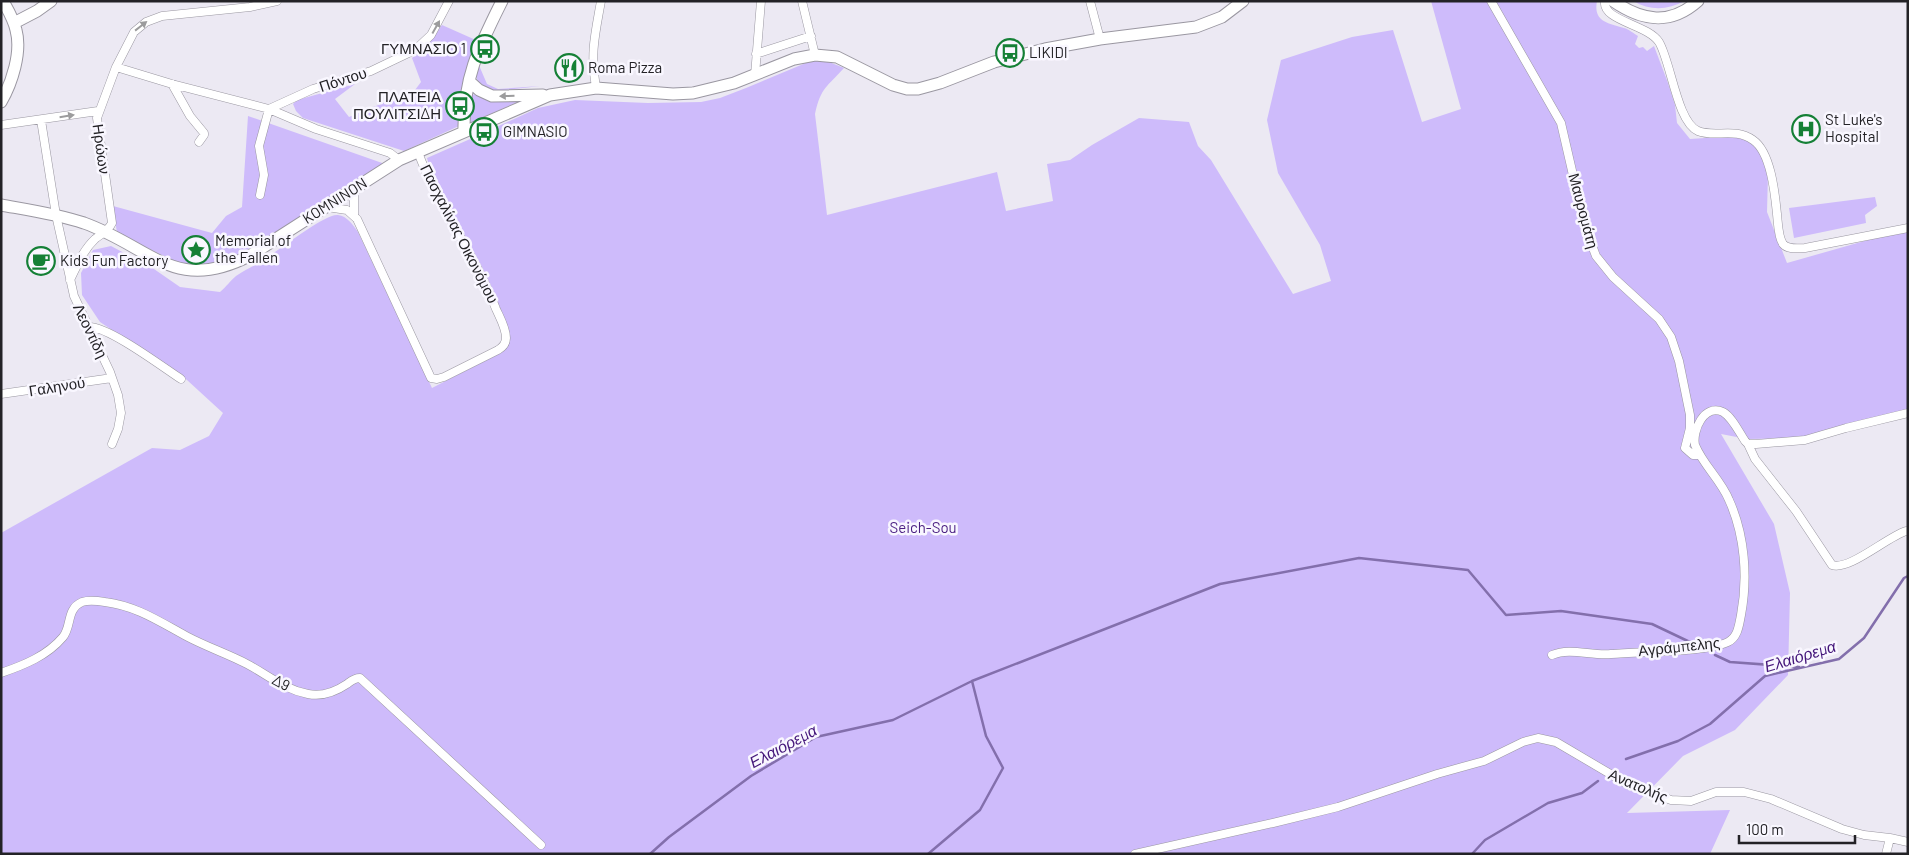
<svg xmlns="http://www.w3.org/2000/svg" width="1909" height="855" font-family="Barlow,sans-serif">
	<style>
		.green { fill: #cebbfb }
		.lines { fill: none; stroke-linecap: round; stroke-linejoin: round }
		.stream { stroke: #836fac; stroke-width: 2.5 }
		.street-casing { stroke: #9a97a1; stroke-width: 9 }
		.secondary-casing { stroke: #9a97a1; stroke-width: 13 }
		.street { stroke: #fff; stroke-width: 8 }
		.secondary { stroke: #fff; stroke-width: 11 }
		.oneway { fill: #9c9c9d }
		.labels { text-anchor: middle; stroke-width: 5; stroke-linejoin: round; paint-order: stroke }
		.poi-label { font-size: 15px; fill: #232226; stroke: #f9f7ff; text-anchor: start }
		.street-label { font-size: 15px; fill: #232226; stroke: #f9f7ff }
		.park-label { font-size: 15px; fill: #4a1e82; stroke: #f9f7ff }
		.water-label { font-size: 16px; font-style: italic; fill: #44167a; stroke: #f9f7ff }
	</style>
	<rect width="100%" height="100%" fill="#ece9f3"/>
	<path class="green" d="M1431,1H1597C1593,22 1608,23 1624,28C1629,29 1634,34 1638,36L1635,44L1639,48L1643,47L1647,51L1654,46L1668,83L1675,105L1677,123L1690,139L1735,136L1752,142L1761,155L1768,174L1767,212L1787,263L1875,238L1908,232V409L1854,422L1801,438L1747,439L1721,434L1774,524L1790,593L1788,675L1735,730L1683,756L1627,813L1730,810L1710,854H1V533L152,448L180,450L209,436L223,413L187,380L100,322L82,295L81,273L93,250L111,246L154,269L180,287L220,292C226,287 231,280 236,276C244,270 255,266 263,260C277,252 325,213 338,215C347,216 353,225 358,232L432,388L502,352L506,349L510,340L508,331L495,297L482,267L432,176L427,158L477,136L481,138L491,133L492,129L538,108L575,100L648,103L701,102L720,98L746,88L813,60H824L844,68C827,87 821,87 815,114L827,215L997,172L1006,211L1053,201L1047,164L1070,160L1092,145L1139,118L1189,122L1198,146L1211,160L1293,294L1331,281L1320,245L1278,173L1267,120L1281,60L1352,37L1393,30L1422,122L1461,109Z
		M1633,1H1685C1667,10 1651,11 1633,1Z
		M442,25L478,41L459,126L404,151L303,118L296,111L293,104L297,100L355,84L335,99L349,117L415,90L421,82L412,58L428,45Z
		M478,63L487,84L498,89L540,86L489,92C476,81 474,80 478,63Z
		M472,94L495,101H520L470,123Z
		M248,116L385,164L257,246L224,264L191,266L174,261L117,233L113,206L212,233L226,216L242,207Z
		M1875,197L1877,206L1865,215L1866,223L1794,238L1789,208Z"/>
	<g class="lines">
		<path class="stream" d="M1715,655L1730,662L1799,667
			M1626,759L1678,741L1710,724L1765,676L1839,659L1864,638L1904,578L1908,576
			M650,854L669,837L751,776L816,737L893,720L972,681
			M928,854L980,810L1003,768L986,736L972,681L1220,584L1359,558L1468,570L1506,615L1561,611L1652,624L1694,644
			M1472,854L1485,840L1548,803L1582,793L1598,781"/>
		<defs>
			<path id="street" d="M802,1L815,55
				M1090,1L1100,39
				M1491,1L1561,123L1585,227L1596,256L1613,277L1659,319L1671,337L1679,361L1690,415V428L1685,448L1693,455H1700
				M1605,1C1602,21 1647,24 1659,42C1671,62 1677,122 1698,131C1715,138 1735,127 1753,140C1771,152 1775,194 1777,214C1778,223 1778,237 1783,244C1788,250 1798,248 1805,248L1908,228
				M756,54L811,36
				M116,67L172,84L269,109L316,129L390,153L399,160
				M755,75L761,1
				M172,84L190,116L204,133V135L199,142
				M596,88C590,53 595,35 601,1
				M41,120L56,215L74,296L110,372L118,395L121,413L118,429L112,444
				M1,125L98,111
				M260,195L264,175L259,146L269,109L313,89L371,71L415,50L431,35L449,1
				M327,207L347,210L357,219L431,378L437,379L444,377L498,350C503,347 506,344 506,338C506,328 500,318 496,309C475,254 438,207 418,152
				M354,215V195L357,187
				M70,280C77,266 83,250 95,239C101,234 108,231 112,223L97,118L116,67L134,32L146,22L162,16L250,7L277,1
				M89,327C108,326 164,368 181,379
				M1,394L112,378
				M1748,444L1755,459L1796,511L1832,565C1849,571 1887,537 1906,531
				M1552,655C1570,647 1591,656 1611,654C1640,651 1705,653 1728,642C1738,637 1739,625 1741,615C1748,578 1745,535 1729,500C1721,480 1703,465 1695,445C1692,431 1704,403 1723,412C1732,417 1739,432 1745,441L1748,444H1756L1805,440L1846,428L1908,413
				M1,673C24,665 47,656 63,637C72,626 66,609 82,602C88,600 99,601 105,602C137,606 160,622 188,637C207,647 228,654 247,664C268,675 283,689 308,694C322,697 335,692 347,684C351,681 354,678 360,678L541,845
				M1135,854L1273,823L1338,807L1437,774L1484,761L1523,742L1538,738L1556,742L1629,785L1671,800L1691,801L1716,792H1744L1771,799L1842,829L1864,835L1890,838L1908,842
				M1886,854L1890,838"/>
			<path id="secondary" d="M1613,1C1642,21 1670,26 1698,1
				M14,23L37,11L51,1
				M469,81L479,90L492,96L543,95
				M1,102C12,83 22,52 16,30C14,20 8,10 3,1
				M464,131C463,78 479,47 502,1
				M1,205C29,210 57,214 84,223C151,247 175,295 251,255L399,160L550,95L596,88L673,94L693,93L734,83L794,59L815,55L837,57L893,85L907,89H918L940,83L994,62L1045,49L1100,39L1196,27L1222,17L1243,1"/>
		</defs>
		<use href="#street" class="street-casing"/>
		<use href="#secondary" class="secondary-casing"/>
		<use href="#street" class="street"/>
		<use href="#secondary" class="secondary"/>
	</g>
	<defs><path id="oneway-solid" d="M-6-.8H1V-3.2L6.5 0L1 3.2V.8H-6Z" transform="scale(1.25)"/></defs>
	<g class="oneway">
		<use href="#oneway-solid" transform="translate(141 26) rotate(-38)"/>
		<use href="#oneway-solid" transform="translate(436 27) rotate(-61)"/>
		<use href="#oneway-solid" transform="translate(507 96) rotate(178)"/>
		<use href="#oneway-solid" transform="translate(67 116) rotate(-9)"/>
	</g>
	<defs>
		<symbol id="bus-ring" viewBox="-11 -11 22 22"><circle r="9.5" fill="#f9f7ff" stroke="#158036" stroke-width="1.5"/><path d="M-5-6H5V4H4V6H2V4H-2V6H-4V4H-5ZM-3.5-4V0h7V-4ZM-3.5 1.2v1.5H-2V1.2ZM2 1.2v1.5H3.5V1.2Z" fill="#158036"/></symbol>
		<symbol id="restaurant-ring" viewBox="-11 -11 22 22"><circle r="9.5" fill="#f9f7ff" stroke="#158036" stroke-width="1.5"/><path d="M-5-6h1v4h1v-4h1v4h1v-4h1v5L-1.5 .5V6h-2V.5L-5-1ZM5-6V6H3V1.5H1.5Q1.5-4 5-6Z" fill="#158036"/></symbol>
		<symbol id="hospital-ring" viewBox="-11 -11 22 22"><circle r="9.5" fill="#f9f7ff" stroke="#158036" stroke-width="1.5"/><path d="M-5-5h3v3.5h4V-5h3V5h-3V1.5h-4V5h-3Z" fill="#158036"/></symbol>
		<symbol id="sight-ring" viewBox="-11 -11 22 22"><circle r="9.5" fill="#f9f7ff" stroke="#158036" stroke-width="1.5"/><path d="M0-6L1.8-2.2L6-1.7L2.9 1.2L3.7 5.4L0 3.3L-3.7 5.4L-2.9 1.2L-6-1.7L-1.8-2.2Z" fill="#158036"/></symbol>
		<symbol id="cafe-ring" viewBox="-11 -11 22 22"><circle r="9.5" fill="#f9f7ff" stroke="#158036" stroke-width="1.5"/><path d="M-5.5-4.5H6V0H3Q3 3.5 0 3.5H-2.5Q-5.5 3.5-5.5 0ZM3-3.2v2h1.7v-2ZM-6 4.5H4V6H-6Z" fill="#158036"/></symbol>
	</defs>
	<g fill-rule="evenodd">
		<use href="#bus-ring" x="469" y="33" width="32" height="32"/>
		<use href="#bus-ring" x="994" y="37" width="32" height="32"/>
		<use href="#restaurant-ring" x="553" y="52" width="32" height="32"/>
		<use href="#bus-ring" x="444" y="90" width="32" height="32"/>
		<use href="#hospital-ring" x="1790" y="113" width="32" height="32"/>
		<use href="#bus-ring" x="468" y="116" width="32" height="32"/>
		<use href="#sight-ring" x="180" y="234" width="32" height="32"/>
		<use href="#cafe-ring" x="25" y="245" width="32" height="32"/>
	</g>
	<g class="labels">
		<g class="poi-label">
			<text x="466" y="54" text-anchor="end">ΓΥΜΝΑΣΙΟ 1</text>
			<text x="1029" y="58">LIKIDI</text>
			<text x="588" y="73">Roma Pizza</text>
			<text x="441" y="102" text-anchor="end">ΠΛΑΤΕΙΑ<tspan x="441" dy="17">ΠΟΥΛΙΤΣΙΔΗ</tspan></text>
			<text x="1825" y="125">St Luke's<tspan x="1825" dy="17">Hospital</tspan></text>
			<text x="503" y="137">GIMNASIO</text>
			<text x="215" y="246">Memorial of<tspan x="215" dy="17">the Fallen</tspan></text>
			<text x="60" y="266">Kids Fun Factory</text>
		</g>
		<g class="street-label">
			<text transform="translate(343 80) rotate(-18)" y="5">Πόντου</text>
			<text transform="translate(101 149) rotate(82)" y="5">Ηρώων</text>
			<text transform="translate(335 201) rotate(-32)" y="5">KOMNINON</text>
			<text transform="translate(1583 211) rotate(75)" y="5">Μαυρομάτη</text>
			<text transform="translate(459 234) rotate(63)" y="5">Πασχαλίνας Οικονόμου</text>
			<text transform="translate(90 331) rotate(64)" y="5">Λεοντίδη</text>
			<text transform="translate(57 387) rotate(-9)" y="5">Γαληνού</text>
			<text transform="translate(1679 647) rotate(-6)" y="5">Αγράμπελης</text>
			<text transform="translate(281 683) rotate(28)" y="5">Δ9</text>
			<text transform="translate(1638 786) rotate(23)" y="5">Ανατολής</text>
		</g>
		<g class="park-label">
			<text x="923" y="533">Seich-Sou</text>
		</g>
		<g class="water-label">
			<text transform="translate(1800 656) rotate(-17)" y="6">Ελαιόρεμα</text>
			<text transform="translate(783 746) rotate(-28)" y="6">Ελαιόρεμα</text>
		</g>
	</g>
	<rect width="1909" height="855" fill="none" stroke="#232226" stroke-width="5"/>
	<path d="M1739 835v8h116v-8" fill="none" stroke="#232226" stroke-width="2.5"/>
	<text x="1746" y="835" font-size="15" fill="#232226" stroke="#f9f7ff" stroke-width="4" paint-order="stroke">100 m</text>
</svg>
